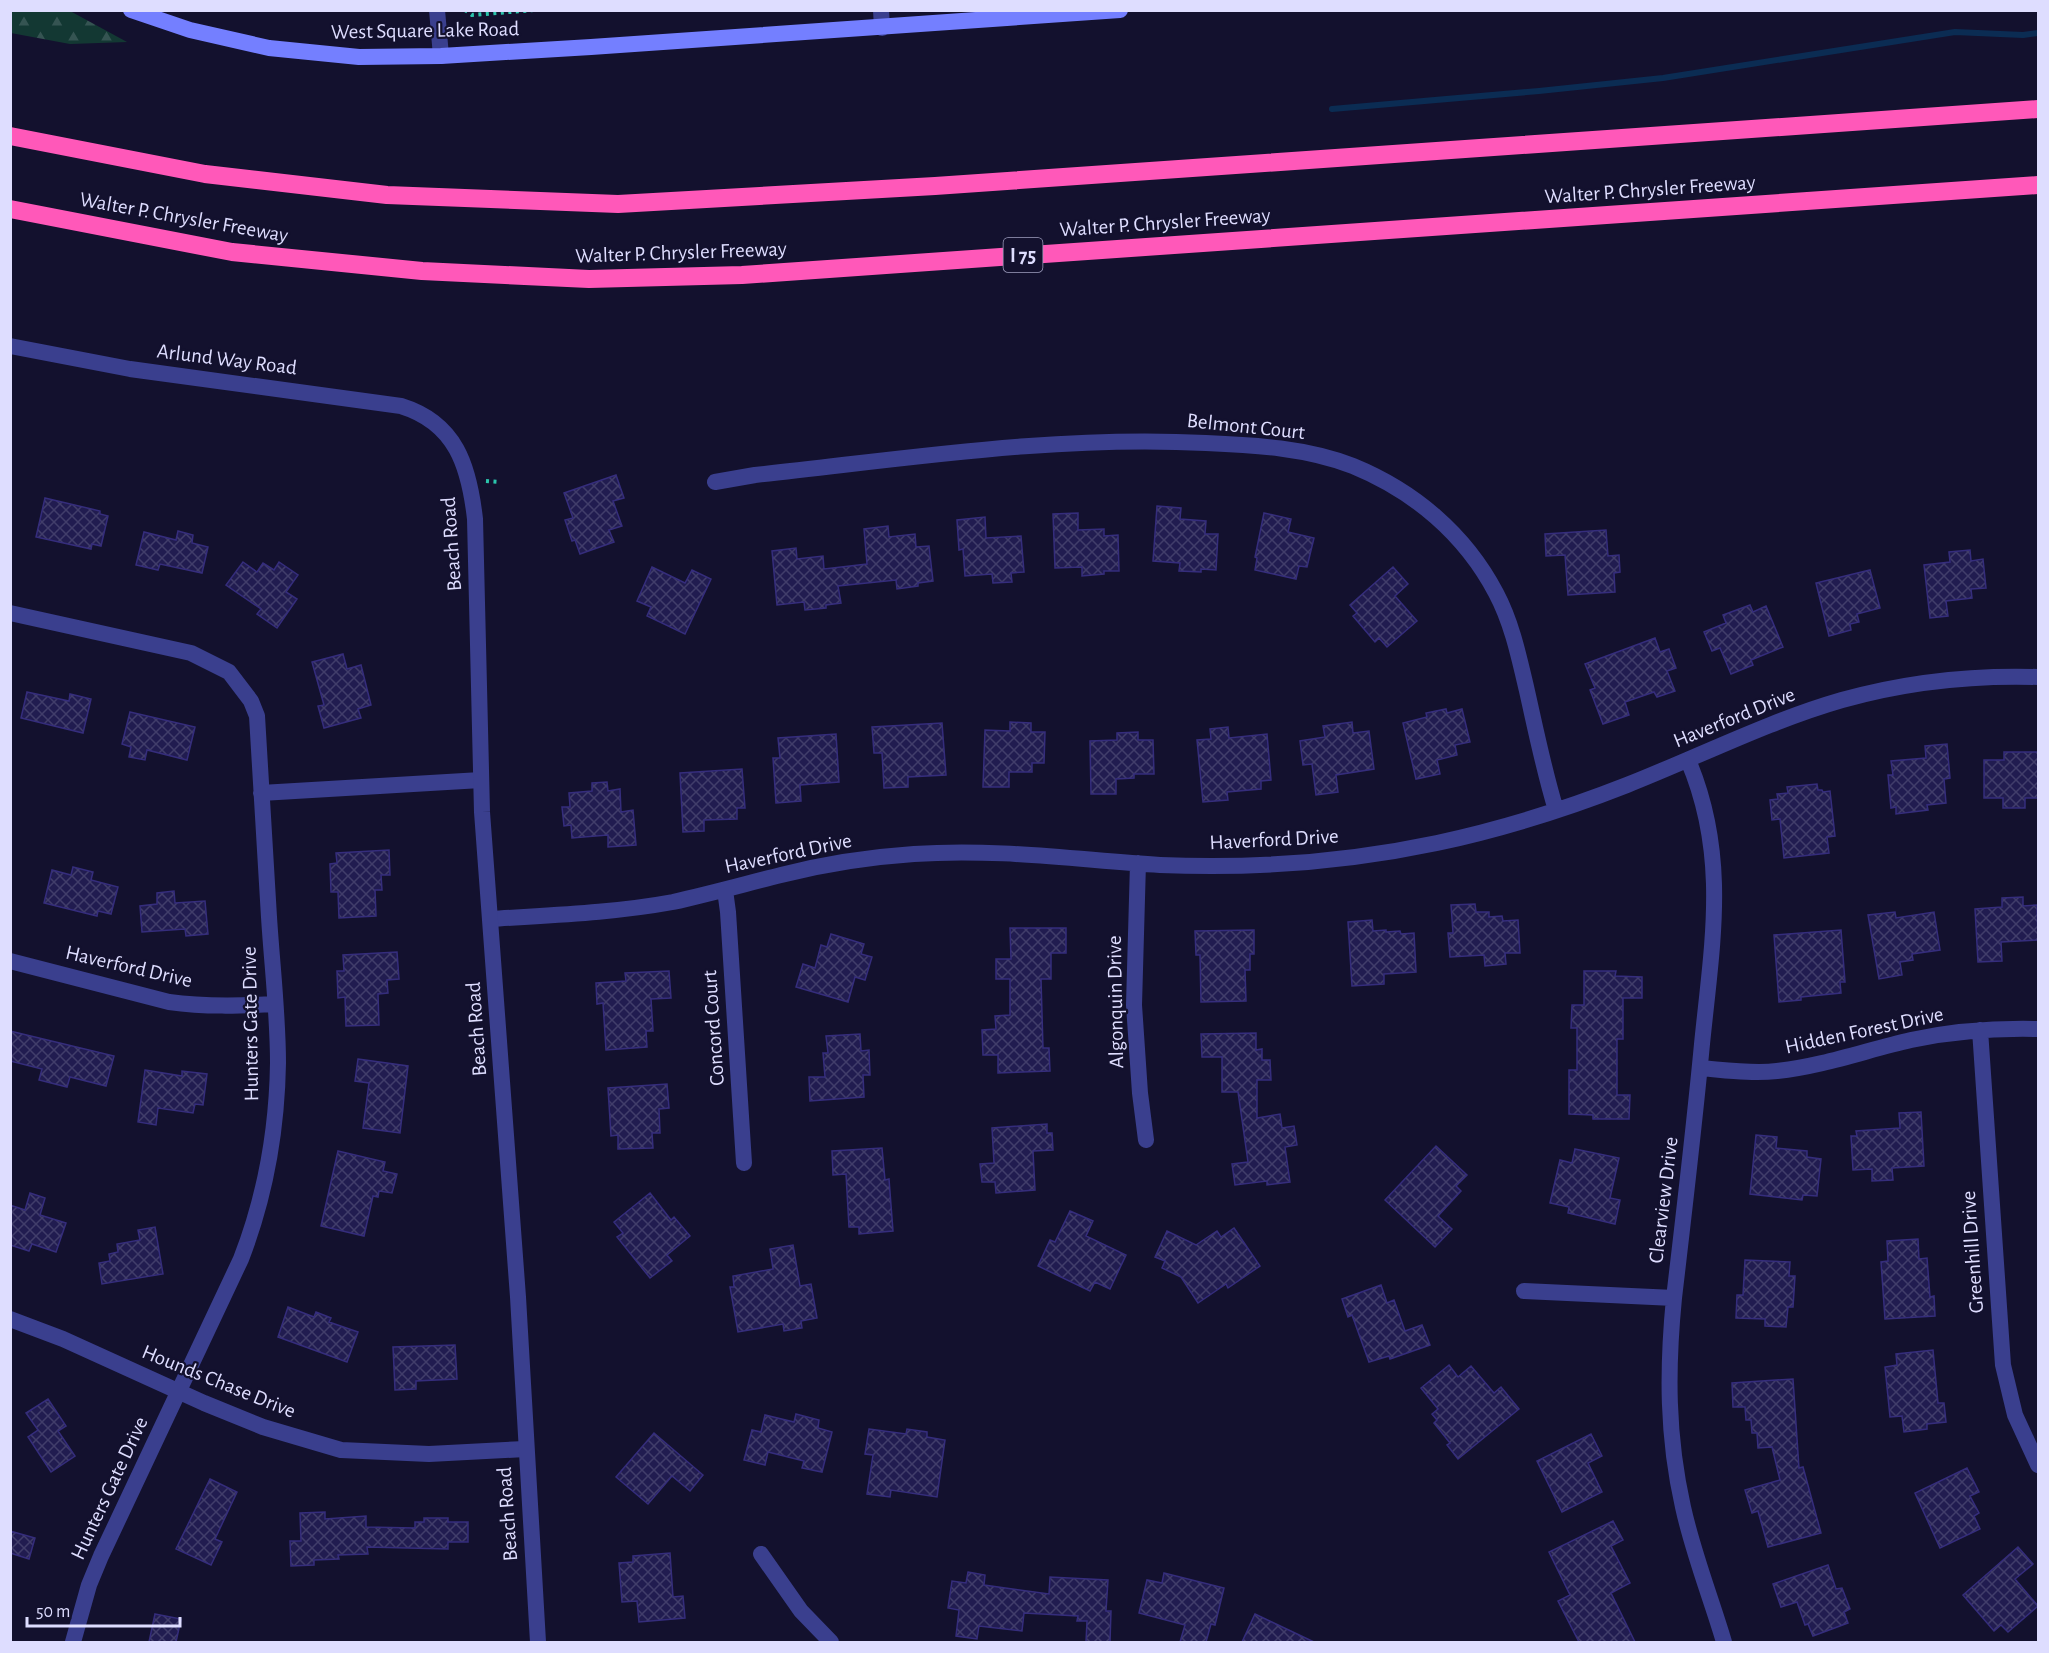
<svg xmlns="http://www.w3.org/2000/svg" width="2049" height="1653" font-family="'Alegreya Sans',sans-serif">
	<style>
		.forest { fill: url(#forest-firs) }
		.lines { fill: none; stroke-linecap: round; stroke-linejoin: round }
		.stream { stroke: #0b2c53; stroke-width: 6 }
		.building { fill: url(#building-cross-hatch); stroke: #352d7c; stroke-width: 1.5 }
		.path { stroke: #2bc5ac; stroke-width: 4; stroke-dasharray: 3 4.5; stroke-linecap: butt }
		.minor { stroke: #3a3f8e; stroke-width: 16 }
		.tertiary { stroke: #3a3f8e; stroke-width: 16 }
		.secondary { stroke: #747fff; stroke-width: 16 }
		.motorway { stroke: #ff58b9; stroke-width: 18 }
		.labels { text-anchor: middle; stroke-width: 4.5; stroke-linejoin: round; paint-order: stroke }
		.shield { fill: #13112e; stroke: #a1a0c0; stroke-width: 1.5 }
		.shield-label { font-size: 20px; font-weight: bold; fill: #deddff }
		.street-label { font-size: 21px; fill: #deddff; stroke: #13112e }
	</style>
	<defs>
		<pattern id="forest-firs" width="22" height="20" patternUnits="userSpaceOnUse" patternTransform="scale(1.5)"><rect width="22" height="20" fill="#133833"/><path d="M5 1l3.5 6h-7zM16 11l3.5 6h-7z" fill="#355452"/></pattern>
		<pattern id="building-cross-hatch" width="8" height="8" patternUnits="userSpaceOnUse" patternTransform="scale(1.5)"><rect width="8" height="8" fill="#211c50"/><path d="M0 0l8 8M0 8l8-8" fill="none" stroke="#413d6a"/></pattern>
	</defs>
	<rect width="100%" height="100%" fill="#13112e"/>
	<path class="forest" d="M10,11H70L127,42L70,44L11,33Z"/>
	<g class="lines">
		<path class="stream" d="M1332,109L1539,91L1663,78L1955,32L2023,35L2038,33"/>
	</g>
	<path class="building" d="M616,475L624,498L613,501L622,526L609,530L614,542L580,554L575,540L572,541L565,520L573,518L564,493Z
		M45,498L100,511V514L108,516L101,546L92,544L91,549L36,537Z
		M1157,506L1181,508L1180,519L1206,521L1205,534H1218L1216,570L1201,569V572L1179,571L1180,563L1153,561Z
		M1078,513V530L1104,529V536L1118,535L1119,571H1104V574L1082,576V567L1055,568L1053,514Z
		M1264,513L1291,519L1288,532L1314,538L1307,567L1299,566L1296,579L1255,570L1257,558L1255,557Z
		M985,517L986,538L1021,536L1024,572L1011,573L1012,582L993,583L992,574L965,576L963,549L959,550L957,520Z
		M888,526L889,537L915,534L916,547L929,546L933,581L918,583V586L897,589L896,580L838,586L841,603L826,605V608L805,610L804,602L777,605L772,551L796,548L797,559L823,556L824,569L867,564L864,529Z
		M1606,530L1608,556L1619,555L1620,572L1614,573L1615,592L1568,595L1565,555L1546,556L1545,534Z
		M178,531L193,535L192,543L208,547L202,573L160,564L158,570L136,565L144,532L176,540Z
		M1970,550L1971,561L1983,559L1986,588L1971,589L1972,598L1946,601L1948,616L1930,618L1924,565L1950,562L1949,552Z
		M243,562L257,572L263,563L274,570L279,562L298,575L286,592L297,599L277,628L257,614L261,609L226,585Z
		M652,567L685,583L692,570L711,579L685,634L647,616L651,607L637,601Z
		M1393,567L1408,584L1395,596L1417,621L1387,647L1379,638L1375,642L1353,616L1357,613L1350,605Z
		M1870,570L1880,608L1857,614L1859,622L1850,624L1851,630L1829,636L1816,583Z
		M1750,605L1753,612L1766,606L1783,647L1751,660L1753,665L1731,674L1720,648L1712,651L1704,632L1726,623L1723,615Z
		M1655,638L1660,652L1669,649L1676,668L1667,671L1675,691L1657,697L1654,692L1625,702L1629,715L1603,724L1590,690L1595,688L1585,664Z
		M343,654L347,669L361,665L371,705L358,709L361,718L324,728L318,706L324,705L312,662Z
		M27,692L69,701L70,694L91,699L83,733L21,718Z
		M1446,709L1447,713L1462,709L1470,742L1455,745L1457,755L1437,760L1440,774L1416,779L1403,723L1427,717L1426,713Z
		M130,712L195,727L187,760L147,750L145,760L129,757L131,747L122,744Z
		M1010,722L1031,723V732H1045L1044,763H1032V772H1009V787H983L985,730L1010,731Z
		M1352,722L1353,733L1369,731L1374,769L1336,775L1338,792L1316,795L1312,764L1303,765L1300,741L1325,737L1323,726Z
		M942,723L946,775L908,777V787L884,788L882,753H874L872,727Z
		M1228,727L1229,738L1267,734L1271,780L1261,781V789L1227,792L1228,800L1203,802L1197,740L1211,739L1210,729Z
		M1138,732V740H1153L1154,774H1134V778L1116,779V794H1091L1090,741L1117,740V733Z
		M836,734L839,782L800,785L801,801L776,803L773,758H780L778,738Z
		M1947,744L1950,778L1944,779L1946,803L1927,805L1928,810L1896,814V807L1891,808L1888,775H1893L1891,761L1926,758L1925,746Z
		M2004,752H2038V798H2025V808H2003V798H1984V760H2004Z
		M742,769L745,808H737V819L704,820V831L683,832L680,773Z
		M607,782L608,791L620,789L621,812L633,810L636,845L608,847V835L572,838L571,825L564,826L562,807H570L569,793L592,791V783Z
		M1817,784L1818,790H1822L1823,792L1830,791L1835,836L1827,837L1829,853L1784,858L1780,819L1772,820L1770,800L1778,799L1777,794L1788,793L1787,787Z
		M389,850L390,875H381L382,890H375L376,916L339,918L338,892H331L330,864L337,863L336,853Z
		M73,867L93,872L91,880L118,887L111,914L98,911L97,916L44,903L52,870L71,875Z
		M174,891L175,903L205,901L208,934L186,936L185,929L142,932L140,906L157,904V893Z
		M2023,897V906L2037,905L2038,940L2001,942L2002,961L1978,962L1975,909L2002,907V898Z
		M1475,904L1476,912H1489V917L1502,916L1503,921L1518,920L1520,953H1505L1506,964L1485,966L1484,955L1450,957L1448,933H1453L1451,905Z
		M1895,912L1896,918L1934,912L1940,950L1912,954L1913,960L1900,962L1902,975L1879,979L1868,915Z
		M1372,920L1373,931L1386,930V932L1400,931L1401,934L1414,933L1416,972L1384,974V984L1352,986L1348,922Z
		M1010,928H1066V953H1051V979H1041L1043,1048H1049L1050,1071L998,1073V1055H983L982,1030L996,1029L995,1016L1010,1015V979H996V959H1011Z
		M1254,930V954H1250V970H1245L1246,1001L1201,1002L1200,955H1196L1195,931Z
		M1841,930L1845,982H1840L1841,993L1801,997V1000L1779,1002L1774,935Z
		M831,934L864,944L861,954L872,957L865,980L855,977L848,1002L796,987L803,964L815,968L821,945L827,947Z
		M397,952L399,979L387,980L388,993L378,994L379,1025L346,1026L345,997L338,998L337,971H344L343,955Z
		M669,971L671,998L651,999L653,1031H646L647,1047L606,1050L603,1003L597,1004L596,983L626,981L625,973Z
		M1584,971H1616L1615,976L1642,977V998H1623V1039H1617V1095H1630L1629,1119H1593V1115L1569,1114V1070H1577V1028H1571L1572,1005H1584Z
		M10,1031L114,1056L106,1086L70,1077L67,1087L39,1080L42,1069L10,1061Z
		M1256,1033V1050L1262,1049V1060H1270L1271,1080H1257V1118L1280,1114L1282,1128L1294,1126L1297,1145L1285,1147L1290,1182L1267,1185V1181L1235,1185L1232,1164L1248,1162L1238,1092H1222V1057H1202L1201,1034Z
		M860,1034L861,1051L869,1050L870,1075H863L864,1097L810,1101L809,1077H825L823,1053H828L826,1036Z
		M358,1059L408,1066L400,1133L363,1128L369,1083L355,1081Z
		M145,1070L182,1076V1071L207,1074L203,1105L195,1104L193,1113L158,1108L156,1125L138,1122Z
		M667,1084L669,1108L659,1109L660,1133H652L653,1148L618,1149V1135L611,1136L608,1088Z
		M1921,1112L1924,1166L1892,1168L1893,1180L1872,1181V1169L1853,1170L1851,1136H1857L1856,1131L1900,1128L1899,1113Z
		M1047,1124V1133H1052L1053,1150L1033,1151L1035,1190L996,1193L995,1182H982L980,1164L994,1163L992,1128Z
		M1756,1135L1777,1137L1776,1148L1807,1151V1157L1821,1159L1817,1196L1803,1195L1802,1200L1750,1194Z
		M1436,1146L1467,1175L1456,1186L1461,1191L1438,1216L1452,1229L1435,1247L1385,1200Z
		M882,1148L885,1180L889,1179L893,1231L859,1234V1227H849L846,1174L833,1175L832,1151Z
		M1575,1149L1619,1158L1610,1198L1620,1200L1615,1224L1568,1213L1569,1207L1550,1203L1560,1160L1572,1163Z
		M338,1151L385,1162L383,1171L397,1174L392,1193L379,1191L378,1197L373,1196L364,1236L321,1226Z
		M30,1193L45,1198L40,1215L66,1223L56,1252L32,1244L29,1251L10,1245V1205L25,1210Z
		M650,1193L671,1220L674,1217L690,1236L667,1255L672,1261L650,1278L617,1237L623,1233L614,1222Z
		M1070,1211L1093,1221L1086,1236L1126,1255L1110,1289L1095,1282L1090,1291L1038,1266L1050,1240L1055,1242Z
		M155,1227L163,1274L102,1284L99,1263L110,1261L109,1254L118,1252L117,1244L140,1240L138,1230Z
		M1234,1228L1260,1266L1228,1288L1226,1284L1198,1303L1181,1277L1162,1268L1165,1261L1155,1257L1167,1231L1196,1245L1217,1231L1221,1237Z
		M1918,1239L1919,1259L1927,1258L1930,1297L1934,1296L1935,1316L1885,1319L1881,1262L1888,1261L1887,1241Z
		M793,1245L800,1286L811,1284L817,1318L801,1321L802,1328L784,1331L783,1324L738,1332L730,1287H734L733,1276L773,1269L770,1249Z
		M1745,1260L1790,1262L1789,1276H1795L1793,1307H1788L1786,1327L1765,1326V1319L1736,1318L1737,1295H1743Z
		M1381,1285L1387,1303L1394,1300L1405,1331L1422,1325L1430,1345L1390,1359L1389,1356L1369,1362L1352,1315L1348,1317L1342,1299Z
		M288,1307L314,1317L316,1312L331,1318L329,1322L358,1332L347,1362L278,1337Z
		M455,1345L457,1379L416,1381V1389L395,1390L393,1347Z
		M1933,1350L1938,1403H1944L1946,1422L1927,1424V1429L1904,1432L1902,1416L1890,1417L1885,1367L1897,1365L1896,1354Z
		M1449,1365L1458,1377L1471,1366L1494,1393L1501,1387L1519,1409L1458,1459L1447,1445L1450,1443L1434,1423L1437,1420L1432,1414L1438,1409L1421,1388Z
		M1793,1379L1799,1468L1803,1467L1821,1533L1768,1547L1758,1511L1752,1513L1745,1490L1780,1480L1772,1447L1758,1448L1757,1433H1752L1751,1420H1746L1745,1407H1733L1732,1383Z
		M48,1399L66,1426L58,1431L75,1456L51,1472L28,1437L38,1430L26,1413Z
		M796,1414L819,1420L818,1428L832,1432L822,1472L802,1468L804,1461L768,1452L765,1465L744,1460L752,1430L761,1432L765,1415L794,1422Z
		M869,1429L906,1434L907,1429L927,1432V1437L945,1440L937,1497L891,1490L890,1497L867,1494L873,1455L865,1454Z
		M654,1433L703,1475L690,1491L672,1476L648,1504L616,1477Z
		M1591,1434L1602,1456L1588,1463L1602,1492L1562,1512L1537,1461Z
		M1967,1468L1979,1492L1970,1496L1979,1513L1974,1516L1980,1529L1940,1548L1915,1493Z
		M210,1479L237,1492L215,1539L222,1542L211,1565L176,1549Z
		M325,1512V1519L366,1516V1527L415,1528V1522H424V1518H448V1522H468V1542H448V1549L367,1547L368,1554L338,1555L339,1559L314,1560V1565L291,1566L290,1541H301L300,1513Z
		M1613,1521L1623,1540L1611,1546L1630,1583L1611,1593L1635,1642H1579L1558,1601L1570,1595L1549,1552Z
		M10,1531L35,1538L29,1559L10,1553Z
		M2018,1547L2033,1564L2015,1579L2038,1606L2008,1632L2001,1625L1994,1631L1963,1595Z
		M670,1553L673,1597L683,1596L685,1618L639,1622L637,1601L622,1602L619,1563L633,1562V1556Z
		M1828,1565L1836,1589L1842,1588L1850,1609L1844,1612L1848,1623L1813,1636L1808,1624L1805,1625L1797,1602L1781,1607L1773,1584Z
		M968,1572L985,1575L984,1585L1049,1594L1050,1577L1108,1580L1106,1611H1111L1110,1642H1086L1087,1621H1077L1078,1616L1024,1613L1022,1631L979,1626L977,1639L956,1636L959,1610L948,1608L952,1581L966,1583Z
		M1164,1573L1224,1588L1215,1625L1211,1624L1206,1642H1180L1185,1625L1139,1613L1147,1580L1162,1583Z
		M155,1614L181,1619L176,1642H149Z
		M1255,1614L1314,1642H1242Z"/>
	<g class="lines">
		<path class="path" d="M465,10L472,15L535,10
			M486,481L500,482"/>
		<path class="minor" d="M881,10L882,28
			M715,482L755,475C905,459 1055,435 1206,443C1255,445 1307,448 1353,466C1414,491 1465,534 1496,593C1512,623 1519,657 1527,691C1536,731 1544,771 1556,810
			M10,613L191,653L229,672L251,701L257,716C261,783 265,850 269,917C272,965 278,1014 278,1063C277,1130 265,1197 241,1259L101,1556L89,1585L73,1642
			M1688,760C1729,856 1712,944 1702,1044C1694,1129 1684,1213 1674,1298C1667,1370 1667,1436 1683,1507C1693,1553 1711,1598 1724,1642
			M261,793L481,780
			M1138,863L1134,1005L1140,1093L1146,1140
			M725,890L728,912L744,1163
			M491,919C552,915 613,913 673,902C709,894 745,884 781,875C824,864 869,857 914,854C996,848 1079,860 1160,865C1253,869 1347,862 1437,843C1502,829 1566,809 1627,785C1698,757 1769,721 1842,700C1906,682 1972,675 2038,677
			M10,961L169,1002C205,1007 239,1006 275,1004
			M1980,1030L2003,1365L2015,1415L2038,1465
			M1700,1068C1725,1070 1752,1074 1777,1071C1823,1066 1867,1050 1911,1040C1953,1031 1995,1028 2038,1029
			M1524,1291L1674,1298
			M10,1319L63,1339L204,1403L263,1427L341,1450L429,1454L525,1449
			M761,1554L801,1611L831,1642"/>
		<path class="tertiary" d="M437,10L441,56
			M10,346L130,369L401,406C456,423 469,466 475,519L482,812L518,1297L538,1642"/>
		<path class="secondary" d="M131,10L190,30L269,48L359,57L441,56L591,47L1120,10"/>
		<path class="motorway" d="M10,136L205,174L387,195L618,204L935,186L2038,109
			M10,209L232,252L422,271L589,279L742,275L2038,185"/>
	</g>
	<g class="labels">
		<rect class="shield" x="1003.5" y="238" width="39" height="34" rx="4.5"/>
		<g class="shield-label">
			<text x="1023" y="262">I 75</text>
		</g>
		<g class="street-label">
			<text transform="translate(425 30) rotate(-1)" y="7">West Square Lake Road</text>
			<text transform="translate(1650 189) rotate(-4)" y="7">Walter P. Chrysler Freeway</text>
			<text transform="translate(184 217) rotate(10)" y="7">Walter P. Chrysler Freeway</text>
			<text transform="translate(1165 222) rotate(-4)" y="7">Walter P. Chrysler Freeway</text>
			<text transform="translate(681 252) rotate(-2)" y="7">Walter P. Chrysler Freeway</text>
			<text transform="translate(227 359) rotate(7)" y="7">Arlund Way Road</text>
			<text transform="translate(1246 426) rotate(6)" y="7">Belmont Court</text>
			<text transform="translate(451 544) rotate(-94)" y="7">Beach Road</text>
			<text transform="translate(1734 717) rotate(-22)" y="7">Haverford Drive</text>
			<text transform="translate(1274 839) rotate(-3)" y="7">Haverford Drive</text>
			<text transform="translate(788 853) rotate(-12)" y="7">Haverford Drive</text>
			<text transform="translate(129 966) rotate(13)" y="7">Haverford Drive</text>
			<text transform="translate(1115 1002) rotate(-91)" y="7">Algonquin Drive</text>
			<text transform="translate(250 1024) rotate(-91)" y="7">Hunters Gate Drive</text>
			<text transform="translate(713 1028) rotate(-94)" y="7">Concord Court</text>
			<text transform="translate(476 1029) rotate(-94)" y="7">Beach Road</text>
			<text transform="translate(1864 1030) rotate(-12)" y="7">Hidden Forest Drive</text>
			<text transform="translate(1663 1200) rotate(-83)" y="7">Clearview Drive</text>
			<text transform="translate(1972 1252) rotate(-94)" y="7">Greenhill Drive</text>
			<text transform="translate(219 1381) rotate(22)" y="7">Hounds Chase Drive</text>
			<text transform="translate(109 1488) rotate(-65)" y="7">Hunters Gate Drive</text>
			<text transform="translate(507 1514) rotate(-94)" y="7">Beach Road</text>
		</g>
	</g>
	<rect width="2049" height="1653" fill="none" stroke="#deddff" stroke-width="24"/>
	<path d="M27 1617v9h153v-9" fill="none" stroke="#deddff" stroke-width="3"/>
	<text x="36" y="1617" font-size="18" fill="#deddff" stroke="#13112e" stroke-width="4.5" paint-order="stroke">50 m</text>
</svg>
